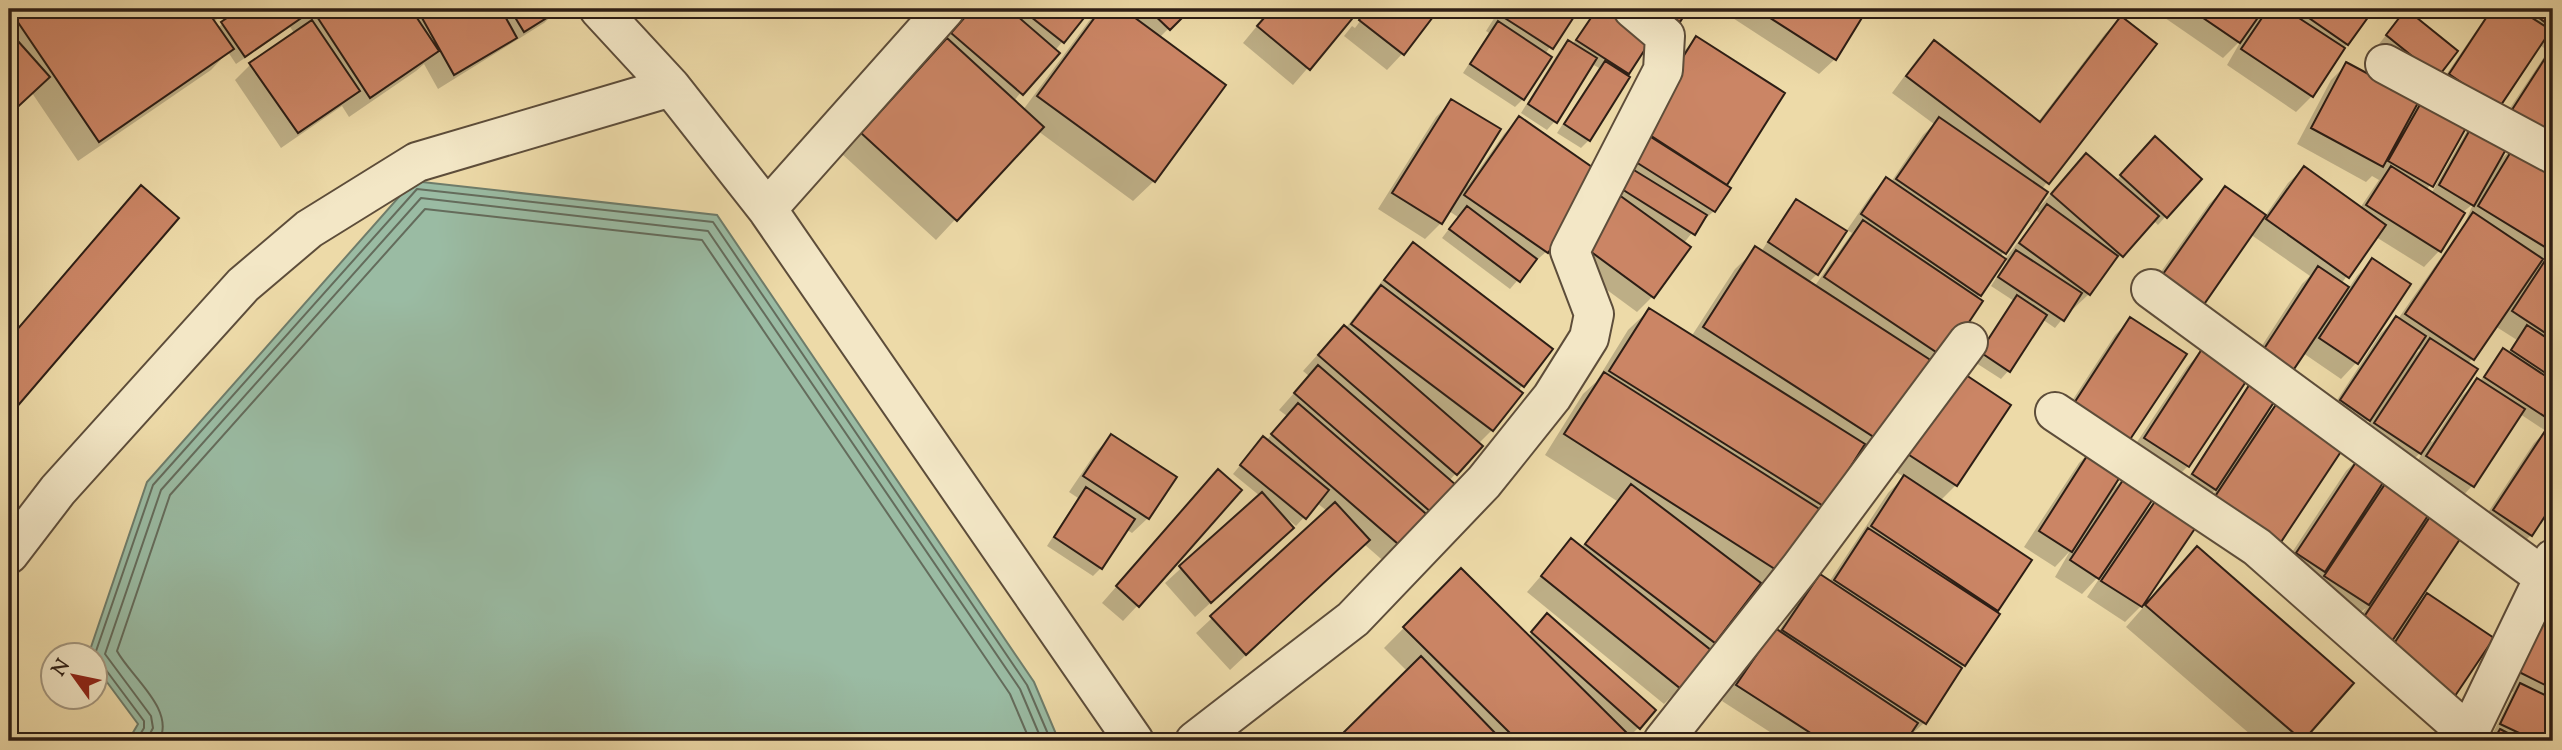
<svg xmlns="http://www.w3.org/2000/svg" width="2562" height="750" font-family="'Sorts Mill Goudy',serif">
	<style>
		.water { fill: #9abba3; stroke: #6e7c6a; stroke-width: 2 }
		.shadow { fill: #0003; fill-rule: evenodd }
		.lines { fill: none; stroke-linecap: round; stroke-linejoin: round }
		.shore { stroke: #646c5c; stroke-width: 2 }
		.building { fill: #cb8565; stroke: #2d1e15; stroke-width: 2 }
		.minor-casing { stroke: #5d4d3a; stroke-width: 42 }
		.minor { stroke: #f3e7c6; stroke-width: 38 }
	</style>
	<rect width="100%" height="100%" fill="#eddaa8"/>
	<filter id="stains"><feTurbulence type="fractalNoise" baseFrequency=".00286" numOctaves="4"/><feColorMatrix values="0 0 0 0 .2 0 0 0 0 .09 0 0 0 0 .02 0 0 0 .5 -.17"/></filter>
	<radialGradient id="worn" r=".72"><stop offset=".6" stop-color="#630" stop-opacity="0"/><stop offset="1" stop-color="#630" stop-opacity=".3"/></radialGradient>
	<path class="water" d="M413,181L717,215L1034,682L1059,741H128L138,724L95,666L94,656H88L147,482Z"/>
	<path class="shadow" d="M9,9H231L213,22L217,28L243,9H559L544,23L438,89L424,64L416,71L349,117L342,106L281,148L235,80L251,64L295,34L290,27L236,64L228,52L211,70L78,161L32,93L9,114Z
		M972,9H1089L1013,102L1023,110L1089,21L1101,9H1188L1159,38L1154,181L1133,201L1038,131L936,240L842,154Z
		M1271,9H1338L1350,19L1293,85L1243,43Z
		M1369,9H1437L1402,54L1387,70L1344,36L1352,26L1355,28Z
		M1500,9H1577L1545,54L1523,99L1515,107L1463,73L1489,33L1486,31Z
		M1597,9H1606L1651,38L1625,76L1589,140L1581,148L1557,133L1599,68L1592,64L1555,121L1547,130L1521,113L1560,50L1568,42L1572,45Z
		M1719,9H1869L1859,20L1835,59L1819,74Z
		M2152,9H2261L2254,20L2255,22L2268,9H2371L2312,96L2296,112L2227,65L2242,39L2223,58Z
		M2491,9H2515L2534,21L2542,9H2553V131L2535,152L2553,163V501L2531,535L2515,551L2479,526L2534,443L2546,431L2520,414L2472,486L2457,502L2411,472L2426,447L2404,469L2360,440L2374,414L2353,435L2326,417L2381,333L2396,318L2398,319L2465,223L2473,204L2463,212L2439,251L2424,267L2376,237L2341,284L2348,289L2357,276L2372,260L2409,284L2356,363L2341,379L2303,353L2289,374L2273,390L2278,393L2264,417L2279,402L2344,444L2280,541L2264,557L2200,514L2216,490L2206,497L2185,483L2247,387L2256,378L2245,372L2302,284L2310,276L2250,234L2196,312L2181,328L2141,300L2209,204L2225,188L2265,216L2288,183L2304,168L2360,208L2379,180L2372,176L2366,182L2297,144L2331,80L2347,64L2420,103L2426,96L2469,120L2426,191L2431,194L2469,127L2477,119L2435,91ZM2540,45L2548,51L2496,129L2483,122L2498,107ZM2508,142L2515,146L2498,162H2497ZM2495,326L2517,340L2508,353L2504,350L2480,381L2478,380L2462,396L2432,442L2429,440L2475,369L2468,364ZM2417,347L2420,350L2412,358L2410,357Z
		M2121,18L2155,44L2041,190L2037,207L2039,208L2071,171L2116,181L2147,147L2166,216L2158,225L2153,220L2106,271L2089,294L2073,309L2071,308L2055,328L2042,319L2009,370L2001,379L1973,361L2014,301L1991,286L2007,261L2005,259L2040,214L2035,209L2000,257L2004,260L1979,295L1858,461L1854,458L1824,506L1759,592L1754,589L1680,688L1664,704L1527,592L1572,540L1581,548L1617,501L1545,455L1583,394L1596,382L1628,330L1649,310L1691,337L1735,269L1756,249L1761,252L1788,209L1797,201L1817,274L1808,283L1814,287L1852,233L1847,230L1871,195L1886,179L1891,182L1923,135L1934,124L1892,93L1918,58L1934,43L2038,122L2105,34Z
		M2398,20L2429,84L2379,44Z
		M1697,38L1726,184L1714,211L1705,219L1704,218L1683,244L1653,296L1637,312L1565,259L1681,54Z
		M1452,101L1465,183L1468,185L1504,134L1520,118L1600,174L1546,252L1529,267L1510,289L1442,238L1458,217L1449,211L1441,223L1425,239L1378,209L1436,117Z
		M141,187L176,218L9,413V338L121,208Z
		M1413,244L1551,350L1518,391L1520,393L1492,430L1478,444L1480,446L1449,481L1454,485L1388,565L1364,544L1230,670L1196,633L1327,511L1317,503L1296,526L1284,516L1276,543L1195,617L1165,583L1260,496L1233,474L1255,447L1266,441L1287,416L1279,410L1309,376L1303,371L1328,343L1344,327L1345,329L1398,260Z
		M2131,319L2124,446L2109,493L2129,473L2142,515L2158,499L2196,524L2140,607L2125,622L2087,597L2099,579L2097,578L2082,594L2055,577L2070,551L2055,567L2024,547L2079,463L2091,451L2055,427L2115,335Z
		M2202,351L2188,466L2172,482L2129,454L2187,367Z
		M1942,387L1956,485L1940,501L1997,615L1924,723L1904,741H1784L1722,701L1759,645L1778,632L1804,592L1820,576L1829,582L1888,493L1904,477L1888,467Z
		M1111,436L1148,518L1132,533L1126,529L1101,568L1093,576L1047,546L1078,498L1069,492L1096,452Z
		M2362,455L2377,492L2391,477L2427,517L2439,505L2412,608L2427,596L2453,695L2343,642L2366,608L2352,619L2310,592L2320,574L2308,586L2281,569L2346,471Z
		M1203,487L1138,605L1123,621L1102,603Z
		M2177,569L2352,683L2301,741H2258L2126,627Z
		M1461,570L1528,637L1539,624L1639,727L1629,737L1633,741H1337L1408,672L1384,648Z
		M2549,616L2553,619V741H2490L2497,734L2493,733L2513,692L2504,688L2533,632Z"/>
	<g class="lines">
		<path class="shore" d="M94,657L153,485L417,189L713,222L1027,685L1051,741
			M94,661L103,666L144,721V728L136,741
			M146,741L153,728L151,716L105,654L161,490L421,198L708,231L1020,689L1042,741
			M159,741C176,710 131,677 117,651L170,495L425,209L702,240L1010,694L1030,741"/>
	</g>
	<path class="building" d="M9,9H206L234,49L99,142Z
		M240,9H308L310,12L245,57L221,22Z
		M312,9H411L439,51L370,98Z
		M417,9H501L517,38L454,75Z
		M510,9H561L524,32Z
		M972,9H1009L1060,53L1023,95L951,33Z
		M1021,9H1091L1064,43Z
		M1101,9H1123L1226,85L1155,182L1037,96Z
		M1148,9H1191L1170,30Z
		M1272,9H1340L1352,19L1310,70L1257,26Z
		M1367,9H1439L1404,55L1359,20Z
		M1504,9H1579L1553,49L1500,15Z
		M1597,9H1609L1653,37L1629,74L1576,40Z
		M1660,9H1688L1680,22Z
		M1756,9H1851L1863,16L1836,60Z
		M2190,9H2264L2240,43Z
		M2268,9H2285L2345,48L2313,97L2241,49Z
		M2296,9H2374L2348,45Z
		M2406,9L2458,51L2438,77L2386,35Z
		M2492,9H2518L2551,30L2499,108L2449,74Z
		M2545,9H2553V28L2539,18Z
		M2121,16L2157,44L2049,184L1906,76L1934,40L2040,122Z
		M312,20L360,91L298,133L249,63Z
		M1498,21L1552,57L1524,100L1470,64Z
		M9,31L50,77L9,115Z
		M1696,36L1785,93L1727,185L1639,128Z
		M947,38L1044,127L957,221L861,133Z
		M1568,40L1597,58L1557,123L1528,104Z
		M2553,46V134L2508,116Z
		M1605,61L1630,77L1590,141L1564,124Z
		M2346,62L2419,101L2383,167L2311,128Z
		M2426,94L2471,119L2433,187L2388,161Z
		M1451,99L1501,129L1442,224L1392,193Z
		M1519,116L1602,174L1548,253L1464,195Z
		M1939,117L2048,192L2006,254L1896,179Z
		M2477,117L2513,137L2474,206L2439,185Z
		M1643,132L1731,188L1715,212L1628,157Z
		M2155,136L2202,179L2167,218L2120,175Z
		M2518,140L2553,161V252L2478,206Z
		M2086,153L2159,216L2123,257L2051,194Z
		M2304,166L2386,225L2349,278L2266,219Z
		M2391,166L2465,213L2441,252L2366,205Z
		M1629,167L1707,215L1695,235L1617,186Z
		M1886,177L2006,259L1981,296L1861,214Z
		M141,185L179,218L9,416V339Z
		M2225,186L2266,215L2198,313L2156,284Z
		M1615,192L1691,247L1654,298L1579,243Z
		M1796,199L1847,231L1818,275L1768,242Z
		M2047,204L2118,256L2090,295L2019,243Z
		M1467,206L1537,259L1520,282L1449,229Z
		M2473,212L2543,259L2474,360L2405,314Z
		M1863,220L1983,301L1945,358L1824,277Z
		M1413,242L1553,349L1524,387L1384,280Z
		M1755,246L1932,361L1880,441L1703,327Z
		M2016,250L2082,293L2064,321L1998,277Z
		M2550,253L2553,255V338L2512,311Z
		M2372,258L2411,284L2358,364L2319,338Z
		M2318,266L2349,287L2290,375L2260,355Z
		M1381,285L1523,393L1493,431L1351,324Z
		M2017,295L2047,315L2010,372L1980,352Z
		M1649,308L1865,444L1825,507L1609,371Z
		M2396,316L2426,336L2370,421L2340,400Z
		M2130,317L2187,354L2125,447L2069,411Z
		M1344,325L1483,446L1457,475L1318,355Z
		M2527,325L2553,342V378L2511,350Z
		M2430,338L2478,369L2421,454L2374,423Z
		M2503,348L2553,381V422L2484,377Z
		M2202,349L2247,380L2189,467L2144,438Z
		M1318,365L1456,485L1432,513L1294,393Z
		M1957,369L2011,405L1957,486L1903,451Z
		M1604,372L1821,510L1781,573L1564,434Z
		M2255,376L2280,393L2216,490L2192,474Z
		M2477,378L2525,409L2474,487L2426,456Z
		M2279,400L2346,444L2281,542L2214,498Z
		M1298,403L1432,519L1405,550L1271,434Z
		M2549,425L2553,428V504L2532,536L2493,510Z
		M1111,434L1177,477L1149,519L1083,476Z
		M1263,436L1329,490L1306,519L1240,465Z
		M2094,445L2127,466L2072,552L2039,531Z
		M2362,453L2390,472L2325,572L2296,553Z
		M1218,469L1242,490L1139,607L1116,586Z
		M2129,471L2159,490L2099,579L2070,560Z
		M1904,475L2032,560L1998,611L1871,526Z
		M2391,475L2435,505L2369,605L2324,576Z
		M1631,484L1761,583L1715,643L1585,544Z
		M1086,487L1135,519L1102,569L1054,537Z
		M1262,492L1294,528L1211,603L1179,566Z
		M2158,497L2198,524L2142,607L2101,581Z
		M1335,502L1370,540L1246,655L1210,616Z
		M2439,503L2470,524L2388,647L2358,626Z
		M1868,528L2000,614L1965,666L1834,580Z
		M1571,538L1712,651L1681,689L1541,576Z
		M2197,546L2354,683L2303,741L2145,605Z
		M1461,568L1635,741H1518L1403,627Z
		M1820,574L1962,668L1926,724L1782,630Z
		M2427,593L2494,638L2455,696L2388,653Z
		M1547,613L1656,710L1640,729L1531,632Z
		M2548,614L2553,617V689L2519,672Z
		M1775,628L1918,723L1906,741H1823L1736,685Z
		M1421,656L1497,735L1491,741H1335Z
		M2520,683L2553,699V741H2536L2500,724Z
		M2500,729L2523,741H2493Z"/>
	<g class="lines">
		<defs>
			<path id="minor" d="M599,9L671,87
				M2385,64L2553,154
				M767,209L945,9
				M2151,289L2545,578
				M2055,412L2257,547L2469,734
				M9,554L58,490L243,285L309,229L417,162L671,87L767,209L1134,741
				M1195,741L1353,619L1484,482L1552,397L1589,338L1594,314L1570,251L1663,70L1665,36L1633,9
				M1663,741L1800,568L1968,342
				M2465,741L2553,559"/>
		</defs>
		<use href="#minor" class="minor-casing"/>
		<use href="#minor" class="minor"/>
	</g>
	<rect width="2562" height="750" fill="none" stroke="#eddaa8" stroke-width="35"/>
	<rect x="10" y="10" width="2541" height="729" fill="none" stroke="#2d1e15" stroke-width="3.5"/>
	<rect x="18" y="18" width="2527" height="715" fill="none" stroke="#2d1e15" stroke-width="2"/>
	<g transform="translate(74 676) rotate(303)"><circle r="33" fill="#f3e7c6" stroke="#a4977f" stroke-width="2"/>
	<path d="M0-5L12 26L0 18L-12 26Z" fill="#8f2418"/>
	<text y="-10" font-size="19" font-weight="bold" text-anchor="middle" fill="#2d1e15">N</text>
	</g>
	<rect width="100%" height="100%" filter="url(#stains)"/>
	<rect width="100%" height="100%" fill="url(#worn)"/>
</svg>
